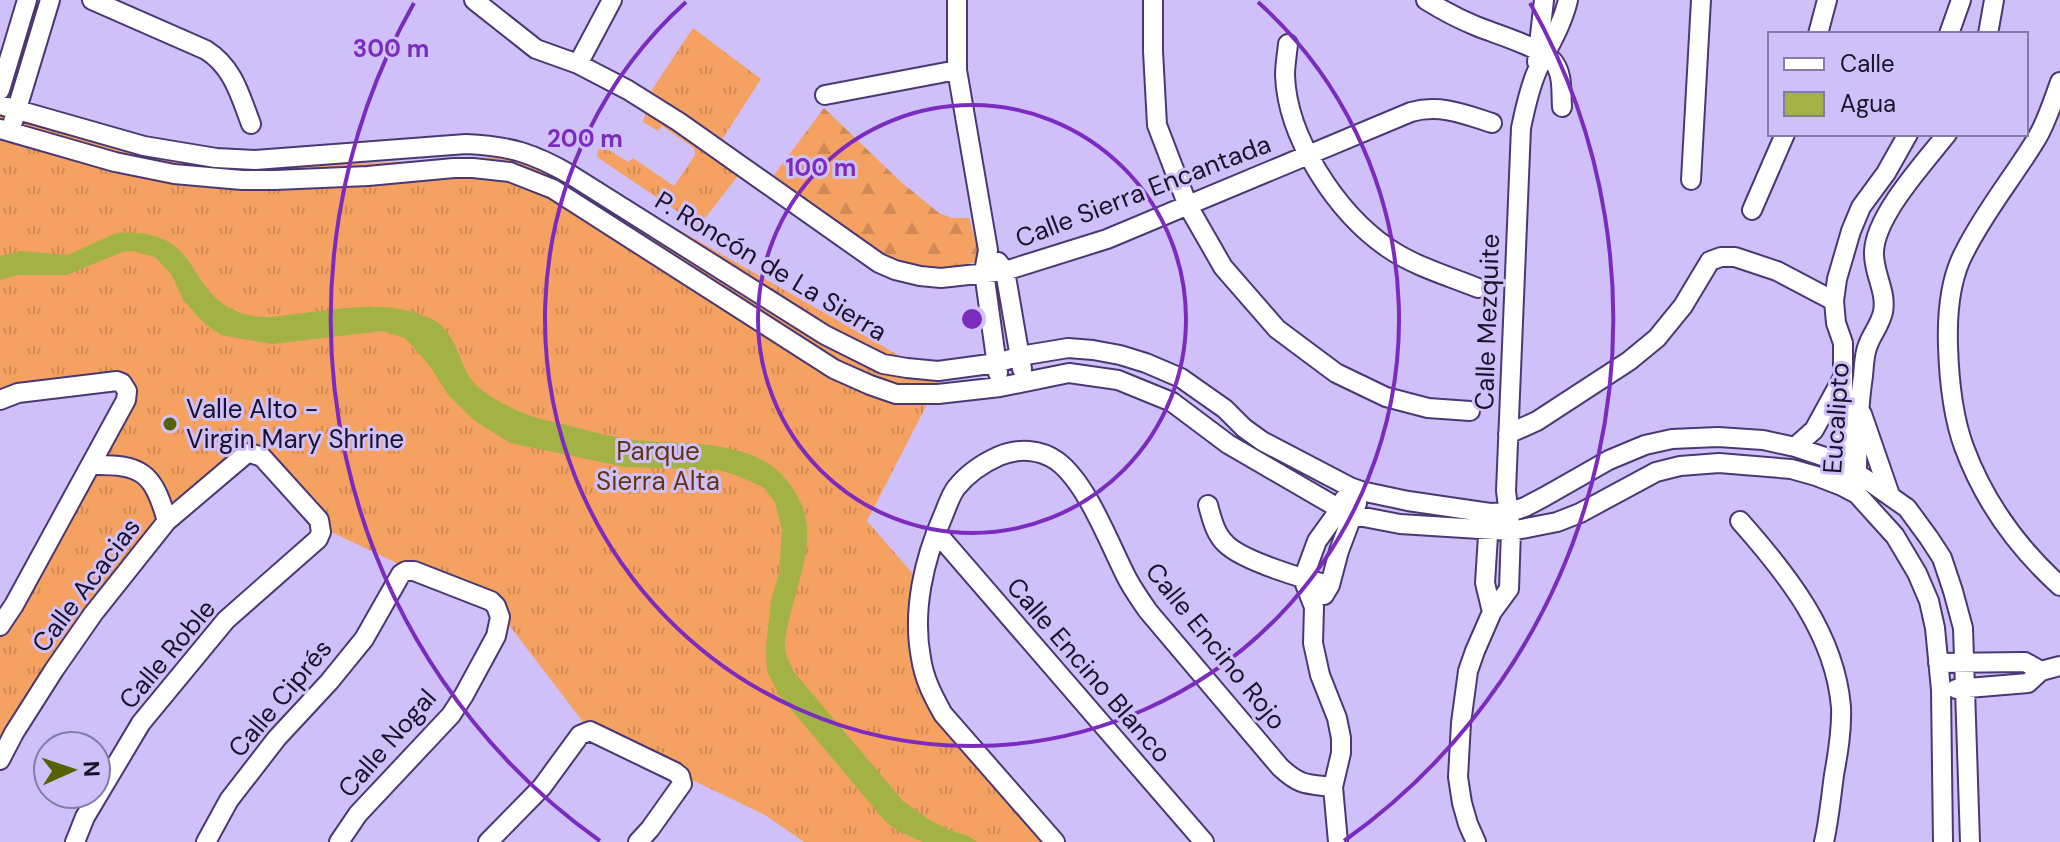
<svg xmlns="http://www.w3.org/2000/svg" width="2060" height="842" font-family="'DM Sans',sans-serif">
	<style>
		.grass { fill: url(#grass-tufts) }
		.forest { fill: url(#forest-firs) }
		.water { fill: #a3b245 }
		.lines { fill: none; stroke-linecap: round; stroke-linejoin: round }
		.minor-casing { stroke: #4b3873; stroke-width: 22 }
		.minor { stroke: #fff; stroke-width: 18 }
		.ring { fill: none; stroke: #7b2cbf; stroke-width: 4 }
		.poi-dot { fill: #576100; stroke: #cfc0f9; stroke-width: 3 }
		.labels { text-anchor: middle; stroke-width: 6; stroke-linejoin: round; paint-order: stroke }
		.street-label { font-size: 26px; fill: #1a122b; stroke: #cfc0f9 }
		.poi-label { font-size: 26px; fill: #1a122b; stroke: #cfc0f9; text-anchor: start }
		.park-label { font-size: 26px; fill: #613511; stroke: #cfc0f9 }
		.centre { fill: #7b2cbf; stroke: #cfc0f9; stroke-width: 4 }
		.ring-label { font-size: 24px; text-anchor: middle; font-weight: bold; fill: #7b2cbf; stroke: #cfc0f9; stroke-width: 6; stroke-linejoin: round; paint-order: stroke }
	</style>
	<defs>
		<pattern id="grass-tufts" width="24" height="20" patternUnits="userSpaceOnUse" patternTransform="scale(2)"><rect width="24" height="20" fill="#f5a162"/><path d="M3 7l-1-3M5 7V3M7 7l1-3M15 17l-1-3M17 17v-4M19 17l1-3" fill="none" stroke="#d18a55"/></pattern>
		<pattern id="forest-firs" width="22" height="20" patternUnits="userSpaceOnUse" patternTransform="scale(2)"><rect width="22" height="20" fill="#f5a162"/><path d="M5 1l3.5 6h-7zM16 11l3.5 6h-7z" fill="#d18a55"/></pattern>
	</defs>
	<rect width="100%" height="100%" fill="#cfc0f9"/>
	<path class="grass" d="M693,28L761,79L721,141L651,91Z
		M648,105L744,168L699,226L597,157L598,150L601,145L628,162L633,158L674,186L695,155L694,148L662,126L658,131L643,122Z
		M0,116L239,169L548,155L940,379L867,521L921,583L929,690L1055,842H804L765,815L590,731L499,612L321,527L262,457L237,461L167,522L0,760V625L135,388L123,374L0,405Z"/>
	<path class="forest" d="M824,108L900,181L939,213L952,218H969L981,260L936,274L891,264L820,217L774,175Z"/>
	<path class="water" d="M116,233C205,227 182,292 241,313C260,319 276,317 295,314C342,309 389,298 432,319C457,331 458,365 475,384C488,397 511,408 528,415C539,419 551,421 563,424C586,430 610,437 634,440C680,445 750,438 784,477C822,520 805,558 792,608C789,620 784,637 785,650C786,657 791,665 794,672L903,801L928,819L947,829L968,836L977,842H923L898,831L886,822L779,695L767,671L766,647L771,600L779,574L782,530L775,502L763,487L738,476L719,470L625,467L510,443L475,421L449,396L429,365L405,338L383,331L272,344L221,335L205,324L184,301L171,274L155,257L132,251L122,252L67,275H18L0,280V256L21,251L68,255Z"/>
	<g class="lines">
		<defs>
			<path id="minor" d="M92,0L206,50C233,67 240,95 251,124
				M474,0L536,49L578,64L628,90L679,122L879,263L895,270L920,276L941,278L1005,271L1107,239L1411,112C1440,104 1464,114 1492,123
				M957,0V70L988,250L984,272L998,373
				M1153,0V51L1157,125L1188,206L1223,267L1277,329L1336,373L1386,397L1428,408L1470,411
				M1426,0C1442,10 1459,19 1476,26C1495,34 1545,48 1555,64C1563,76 1561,93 1562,107
				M1818,34L1827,0
				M1949,34L1961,0
				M1988,34L1994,0
				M1288,44C1287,54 1285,65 1285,75C1287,138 1337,213 1388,248C1414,266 1448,276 1478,288
				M1537,62L1544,0
				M578,64L612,0
				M2060,82C2053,101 2047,121 2037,138C2014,176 1985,211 1965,251C1950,278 1947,315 1948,346C1949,378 1953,417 1964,447C1984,501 2018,548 2060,586
				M0,90L27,0
				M825,95L957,70
				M0,105L144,146L216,158L255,160L466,144C510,146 533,153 571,175L825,335L883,364L907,368L938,371L997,363L1020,356L1068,348L1093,350L1120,355L1146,363L1181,378L1225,409L1244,428L1262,441L1350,487L1361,491L1408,501L1490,513L1510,512L1525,507L1544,497L1609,460L1645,445L1672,439L1718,437L1763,440L1795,447L1843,463L1907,508L1929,538L1942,558L1953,591L1963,628L1970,842
				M13,122L50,0
				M0,129L115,162L174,174L242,180H275L368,176L454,168H473L510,172L553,189L834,369L870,385L896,394H938L1000,387L1069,373L1118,380L1172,402L1228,444L1340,509L1353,515L1400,524L1511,531L1557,522L1580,513L1656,472L1680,466L1719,463L1791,469L1816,476L1842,486L1857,494L1895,536L1917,573L1929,601L1935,628L1941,690L1943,842
				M1691,180L1701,0
				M1752,210L1785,134
				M998,262L1005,271L1022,369
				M0,400L18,393L117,381L122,383L127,391L126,400L14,605L0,626
				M1862,414L1890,495
				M1508,434L1537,421L1629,361L1657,338L1683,306L1710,261L1721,257H1735L1777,271L1834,301
				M1795,447L1814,430L1842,379
				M92,465C143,464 153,473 167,521
				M1843,472V343L1836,323L1834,301L1837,279L1851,231L1861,207L1886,173L1908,134
				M1857,479C1857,444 1858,410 1863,376C1864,366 1864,354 1868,345C1872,334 1880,325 1883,312C1887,291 1873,273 1874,252C1875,216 1924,163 1947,134
				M1208,505C1212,519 1215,534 1226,544C1243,561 1306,580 1330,585
				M1489,520L1485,583L1492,612
				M1740,521C1787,574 1835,634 1841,707C1842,730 1838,753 1834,775C1831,797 1829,820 1824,842
				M936,532L1204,842
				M1324,595L1330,585L1339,551L1357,503
				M1938,663L2025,662L2041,671
				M1956,689L2028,683L2041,671L2060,666
				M0,760L14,733L54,670L93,614L167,521L246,454L250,453L262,457L319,520L321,532L318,539L226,620L141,723L85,817L75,842
				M206,842L229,800L277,738L329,682L364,639L401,574L406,571H414L491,601L496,606L500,617L496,636L464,695L451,715L358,814L339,842
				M488,842L542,787L580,735L590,731L675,772L680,776L682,784L650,829L638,842
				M1055,842L943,714C933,696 924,679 921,658C912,611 924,559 943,516C947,507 950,496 956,488C968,473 981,464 999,456C1018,448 1040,449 1057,461C1088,484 1110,546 1128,580C1134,591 1141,601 1148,611L1280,767C1300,786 1307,784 1333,787
				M1338,842L1333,787L1341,753V738L1337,718L1320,675L1313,643L1314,607L1303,579L1317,541L1340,509L1344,499
				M1476,842L1468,824L1462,803L1458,777L1461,723L1468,671L1475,651L1492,612L1509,589L1511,531L1506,491L1521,128C1525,109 1529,89 1537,71C1548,47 1562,26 1568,0"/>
		</defs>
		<use href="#minor" class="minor-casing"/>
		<use href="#minor" class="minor"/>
	</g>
	<g class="ring">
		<circle cx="972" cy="319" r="214"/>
		<path d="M1258 2A427 427 0 1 1 686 2"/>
		<path d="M600 841A641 641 0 0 1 414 3M1530 3A641 641 0 0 1 1344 841"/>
	</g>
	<circle class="poi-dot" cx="170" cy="424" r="8"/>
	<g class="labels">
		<g class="street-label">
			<text transform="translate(1143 191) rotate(-21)" y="9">Calle Sierra Encantada</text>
			<text transform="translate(771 266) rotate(31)" y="9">P. Roncón de La Sierra</text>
			<text transform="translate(1487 322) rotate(-88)" y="9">Calle Mezquite</text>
			<text transform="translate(1836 418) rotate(-86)" y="9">Eucalipto</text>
			<text transform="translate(86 585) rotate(-53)" y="9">Calle Acacias</text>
			<text transform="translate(1216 646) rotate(51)" y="9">Calle Encino Rojo</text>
			<text transform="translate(167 654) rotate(-50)" y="9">Calle Roble</text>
			<text transform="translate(1089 670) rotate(49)" y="9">Calle Encino Blanco</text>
			<text transform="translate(280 698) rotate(-50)" y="9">Calle Ciprés</text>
			<text transform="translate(387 743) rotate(-49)" y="9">Calle Nogal</text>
		</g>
		<g class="poi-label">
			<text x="186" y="418">Valle Alto -<tspan x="186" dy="30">Virgin Mary Shrine</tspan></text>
		</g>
		<g class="park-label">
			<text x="658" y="460">Parque<tspan x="658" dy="30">Sierra Alta</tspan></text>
		</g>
	</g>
	<circle cx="972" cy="319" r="12" class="centre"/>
	<g class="ring-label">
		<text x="391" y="57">300 m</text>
		<text x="585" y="147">200 m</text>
		<text x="821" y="176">100 m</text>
	</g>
	<rect x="1768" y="32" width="260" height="104" fill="#cfc0f9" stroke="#877aa7" stroke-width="2"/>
	<rect x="1784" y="58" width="40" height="12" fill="#ffffff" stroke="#877aa7" stroke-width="2"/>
	<text x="1840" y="72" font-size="24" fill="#1a122b">Calle</text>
	<rect x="1784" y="92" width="40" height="24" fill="#a3b245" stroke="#877aa7" stroke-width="2"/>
	<text x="1840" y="112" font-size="24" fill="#1a122b">Agua</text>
	<g transform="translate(72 770) rotate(87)"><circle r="38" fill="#cfc0f9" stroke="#877aa7" stroke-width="2"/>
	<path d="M0-6L14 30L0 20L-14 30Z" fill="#576100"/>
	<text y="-12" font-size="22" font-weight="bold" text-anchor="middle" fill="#1a122b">N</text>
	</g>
</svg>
